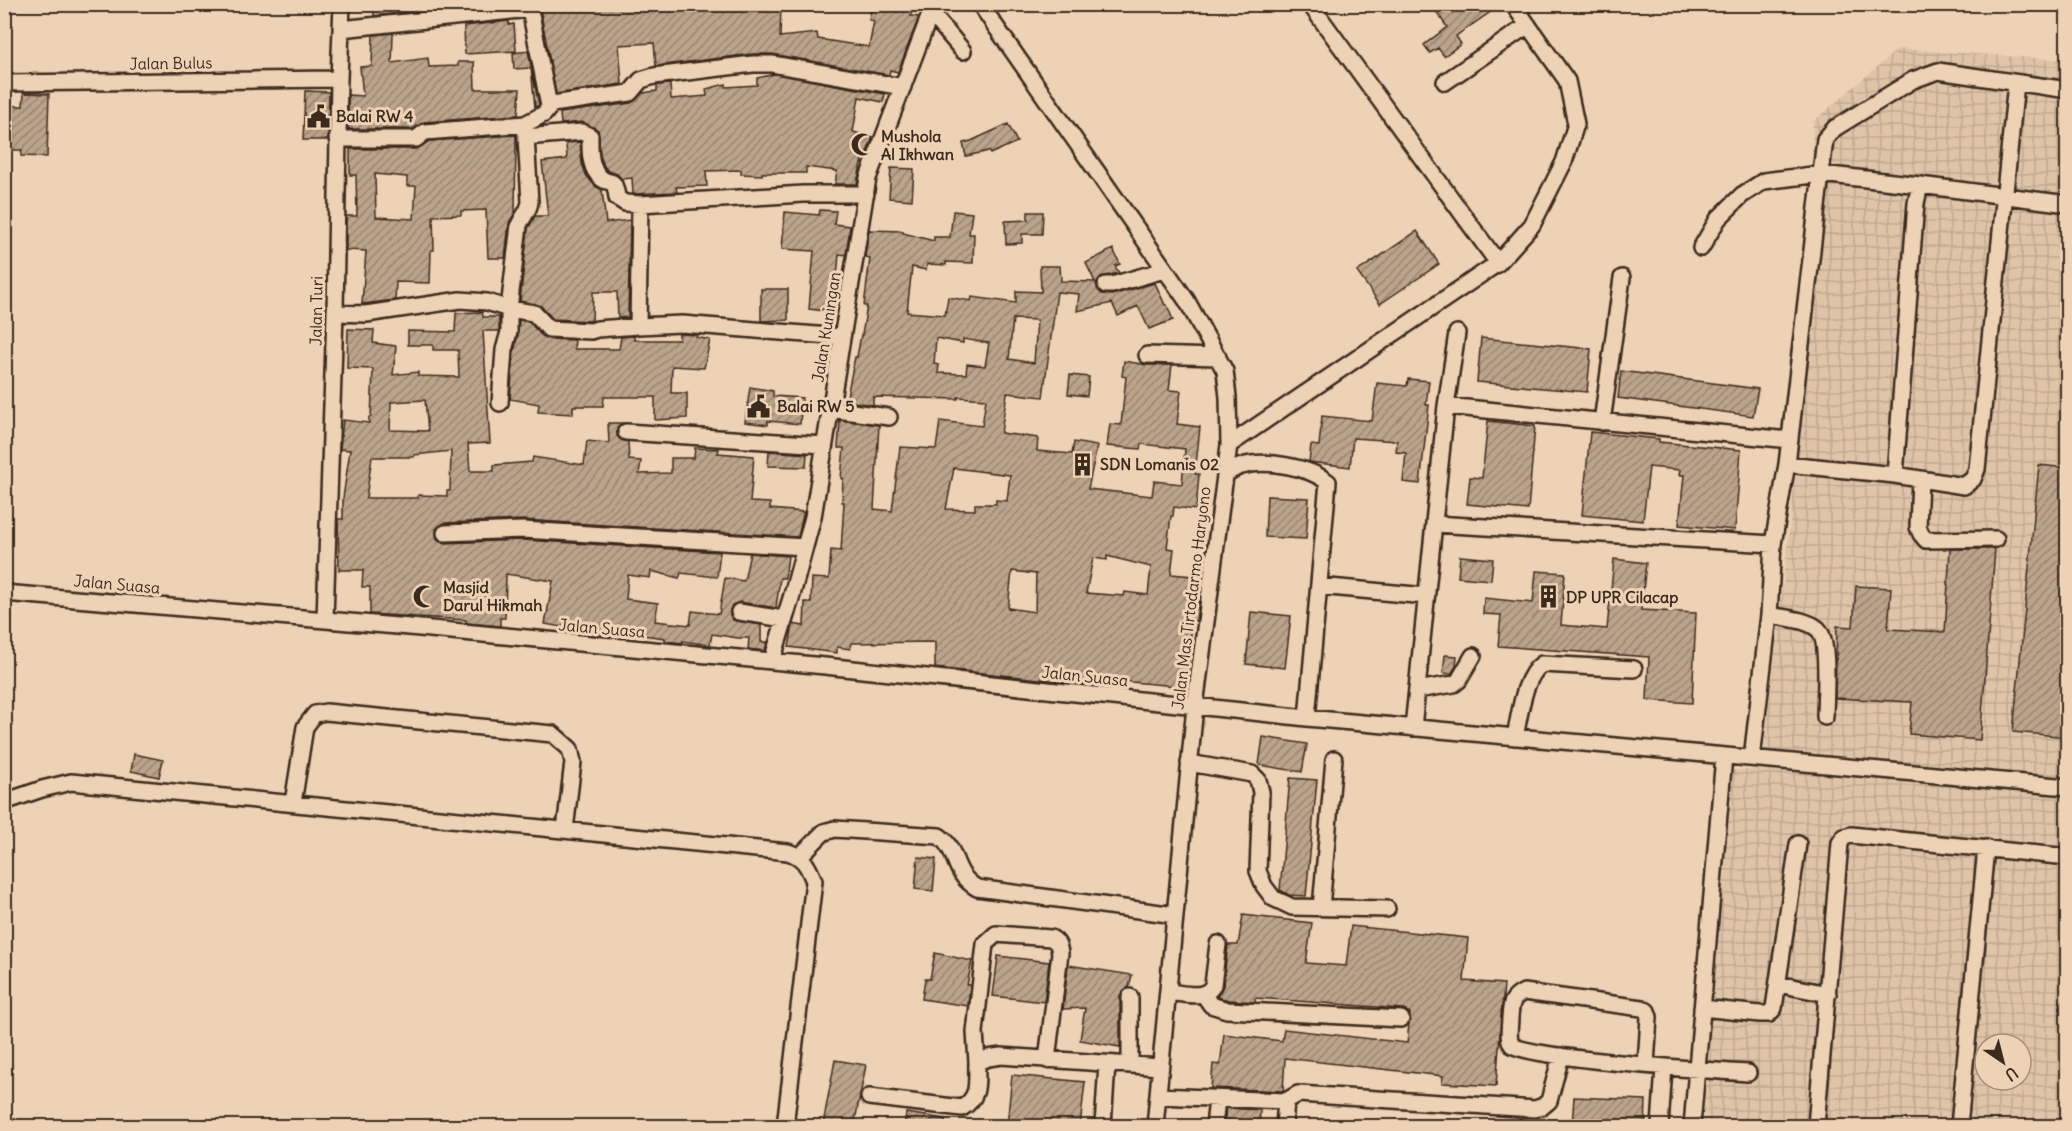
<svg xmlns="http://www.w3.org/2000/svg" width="2072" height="1131" font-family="Delius,sans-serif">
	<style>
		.industrial { fill: url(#industrial-grid); fill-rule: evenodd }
		.building { fill: url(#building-hatch); stroke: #3b2a1e; stroke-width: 1.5; fill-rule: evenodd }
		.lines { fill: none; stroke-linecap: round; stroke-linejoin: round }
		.minor-casing { stroke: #3b2a1e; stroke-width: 20 }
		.minor { stroke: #eed2b5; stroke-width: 15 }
		.labels { text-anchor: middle; stroke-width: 6; stroke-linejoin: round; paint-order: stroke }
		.street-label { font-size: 16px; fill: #3b2a1e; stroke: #eed2b5 }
		.poi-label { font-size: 16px; font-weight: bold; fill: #3b2a1e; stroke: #eed2b5; text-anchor: start }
	</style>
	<defs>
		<pattern id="industrial-grid" width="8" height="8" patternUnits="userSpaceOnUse" patternTransform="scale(1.5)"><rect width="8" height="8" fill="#dfc4a8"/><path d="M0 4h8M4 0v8" fill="none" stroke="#c0a990"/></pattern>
		<pattern id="building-hatch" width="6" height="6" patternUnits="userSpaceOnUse" patternTransform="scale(1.5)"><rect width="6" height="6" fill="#bca38b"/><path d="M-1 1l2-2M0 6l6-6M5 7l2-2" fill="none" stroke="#9a8571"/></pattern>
	</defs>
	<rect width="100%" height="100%" fill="#eed2b5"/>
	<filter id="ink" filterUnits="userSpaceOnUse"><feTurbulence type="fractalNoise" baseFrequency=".0167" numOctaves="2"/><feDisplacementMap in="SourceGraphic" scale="12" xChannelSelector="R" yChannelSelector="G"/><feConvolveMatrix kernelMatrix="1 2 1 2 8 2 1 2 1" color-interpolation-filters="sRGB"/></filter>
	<g filter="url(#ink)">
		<path class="industrial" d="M1898,49L2067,60V1126H1703L1731,770H1753L1764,749L1805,391L1813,122ZM1985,1044H2021V1080H1985Z"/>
		<path class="building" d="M374,4H426V10L374,16Z
			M539,4H781L780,37L817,33L818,39L869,47L874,21L869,20L872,4H913L911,16L919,17L898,72L890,70L889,75L772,54H752L656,66L654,43L619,45L622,84L556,94Z
			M1431,4H1502L1456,36L1461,44L1444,56L1438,48L1430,53L1424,45L1447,27Z
			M509,21V25L514,24L516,51L465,54L464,26Z
			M393,33L392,63L428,58L429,67L458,66V62H474L475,89H520L518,115L424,122L413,129H348V95L363,96L360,67L372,66L373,35Z
			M528,51L539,105L535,107L531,68L514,69L513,53Z
			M775,74L885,94L883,102L859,97L853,132L873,137L866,155L863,154L857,184H835L837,171L806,167V173H762V175L741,174V170L706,171L707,186L676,187L677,192L633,194L632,178L622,179L617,174L608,171L604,166L600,155L598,130L582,122L561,124L560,113L631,103L643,93L657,91V85L670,84L671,99L707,96L706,89L726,84V87L757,85V78Z
			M305,91L329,92L328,140H303Z
			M24,93L49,94L47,157L21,156L22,150H4V106H23Z
			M1008,124L1017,142L990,154L989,151L966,156L963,143L971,141Z
			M516,135L515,213L509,223L505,258H488L486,210L461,211V215L433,216L434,250H431L430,283L396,282L395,300L362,304L366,251L346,250V216H357L356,175H350V149H416L429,141ZM375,174L407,177V186H416L414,219L376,217Z
			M580,142L582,163L586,175L595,186L602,190L606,223L630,220L628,317L618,318L617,292H593L592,320L590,321L553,319L541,306L520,301L528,228L535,216H548L542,162L567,159L566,143Z
			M891,168L914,169L912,200L889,198Z
			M820,210L836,211L834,224L850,226L846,255L839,254L834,312L809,309L814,251L782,249L785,212L819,215Z
			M953,211L972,213L969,234H974L973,263L946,262V265L927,264L926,270L912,267L907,312L945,315L948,297L971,301L972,297L1016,303V291L1041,292L1040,266H1060L1061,281L1095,282L1086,263L1113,249L1120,264L1115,266L1119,273L1101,277L1096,284L1098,290L1102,294L1112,295L1155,283L1165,305H1167L1173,320L1149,329L1138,306L1118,316L1112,303L1077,311L1079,294L1057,292L1043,397L1007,393L1001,433L1038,438L1037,451L1072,454L1074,442L1097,446L1088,489L1152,496L1154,481L1182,484L1185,449L1141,444L1140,449L1107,446L1110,424L1121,425L1126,377L1122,376L1124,361L1147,365H1172L1169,390L1181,391L1177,424L1200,427L1195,474H1199L1196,510L1174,507L1173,516H1171L1167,548L1174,549L1171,574L1193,576L1190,599L1199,600L1196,621L1192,620L1187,687L1131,682L1095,675V685L935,668V642L851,643L850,649L837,647V653L789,647L793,624L804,626L805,602L811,603L812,578L829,579L831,550L841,551L844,502H842L843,478H841L844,448H838L840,420L879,425L874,509L892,511L900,447L936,449L940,421L982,426L986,399L958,397V399L873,397V405L846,401L855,357H857L861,335H862L867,306H864L870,258L865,257L869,230L903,231V233L934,241V237H950ZM1013,319L1037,320L1034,363L1009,359ZM936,338L963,343V339L989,343L985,366L967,364L966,374L938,373L939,365L934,364ZM954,468L1010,475L1007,501L996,500V504H975V510L946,509ZM1107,556L1151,567L1148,595L1125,592L1124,596L1086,593L1093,558L1107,560ZM1012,571L1036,574L1035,612L1008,608Z
			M1028,212H1043L1042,234H1022V243L1006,244L1005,221L1028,220Z
			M1417,231L1439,264L1380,304L1357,272Z
			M761,289H788V320L761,321Z
			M482,312L483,317H499V331H483L490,443L468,444L470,471H494V465L532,462L533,457L584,465L587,441L609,443L608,423H625L618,427L617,436L621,440L628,442L629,460L641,461L639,474L671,473V458H694L695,448L719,449L718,453L754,456L750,502L770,503V509L804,512L803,515L798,537L523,520L444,523L436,529L437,539L445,543L523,540L720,552L717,577L681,573L679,578L651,571L650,578L628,575L626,599L658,603L655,621L690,625L692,611L719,614L725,578L744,581L750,553L788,556L785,578H780L776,608L740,602L732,605L730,610V615L733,620L761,625V642H767L765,651L748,649L749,638H738L712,634L710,645L683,641V643L665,641V638L604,630L603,634L583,631L545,624L553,581L506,574L505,618H500V626L466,623V620L370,614V587H362L363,570H339L338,519H343V498L350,450L340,449L343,420L369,423V417H371L373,369L347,368L348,329L374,330L373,343L396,346L393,375L418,372V376L459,377L458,350H433V345H408V331L455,332L456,313ZM425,400L428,431L390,430L391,402ZM451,451L450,491H447V496L418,495V498H366L372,457H414V455Z
			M519,320L529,322L542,336L548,339L575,340L574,349H619L621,337L634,336V340H679V334H682L696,335V337L710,340L704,368L672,366L671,393H687V418L655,420V397H604L603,406H573V414L538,412L539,404L510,399L514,352L518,334Z
			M1481,338L1591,349L1587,392L1477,382Z
			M1621,371L1758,389L1753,416L1618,398Z
			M1070,375L1089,377L1087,396L1068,394Z
			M1408,379L1429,381L1426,405H1429L1420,484L1403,482L1406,453L1396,452L1397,441L1353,438L1350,467L1309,462L1311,445L1319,446L1322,416L1372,421L1377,383L1407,386Z
			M750,387L773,391V396L802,398L800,424L768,421V425L745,422Z
			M1488,421L1535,426L1528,510L1467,504L1470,477L1482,478Z
			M1590,432L1659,439V442L1741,450L1735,530L1679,525L1684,475H1679L1680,470L1649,467L1643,521L1582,515Z
			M769,451L807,454L806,467L768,466Z
			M2039,465L2067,468V737L2013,732Z
			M1267,496L1309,498L1306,539L1265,537Z
			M1950,549H1995L1980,740L1909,734L1912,702L1835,698L1837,626L1853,627L1856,586L1891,588L1888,629L1945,632Z
			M1460,556L1493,559L1491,580L1458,577Z
			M1614,559L1646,563L1641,610L1696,613L1692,703L1647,700L1649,657L1498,646L1501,615L1483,614L1484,598L1533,603L1536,571L1565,573L1561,625L1607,629Z
			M1251,612L1291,616L1285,668L1246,664Z
			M1445,655L1457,656L1456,666L1451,674L1443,673Z
			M1263,737L1307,744L1302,772L1259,765Z
			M134,754L163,760L159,777L131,771Z
			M1290,778L1317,780L1306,896L1289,895L1280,890Z
			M918,857L936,859L933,891L915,889Z
			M1243,915L1312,923L1306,963L1346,966L1351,926L1468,938L1464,981L1504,984L1496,1086L1442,1083L1443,1076L1285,1058L1283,1091L1211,1088L1213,1064L1220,1065L1224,1034L1282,1041L1284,1029L1407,1043L1410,1013L1402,1009L1255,998V1002L1229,1000L1217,997L1223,986L1228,945H1238Z
			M935,953L972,961L967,985H970L968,1006L922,999L925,979H930Z
			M998,956L1049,962L1044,1002L993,996Z
			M1068,965L1132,975L1129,987L1122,992L1120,996V1047L1080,1040L1085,1008L1063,1009Z
			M835,1060L866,1065L854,1126L823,1124Z
			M1012,1075L1085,1082L1080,1126H1007Z
			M1574,1097L1646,1100L1645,1126H1572Z
			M1226,1108L1260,1110L1259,1126H1224Z
			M906,1113L945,1119V1126H904Z"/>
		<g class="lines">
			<defs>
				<path id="minor" d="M529,4L549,106
					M980,4L1187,301L1225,371L1228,397L1229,445L1195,706L1155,1126
					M1310,4L1498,263
					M931,13L963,51
					M341,29L530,9
					M1445,82L1528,25
					M4,83L339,79
					M525,124L526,137L582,132L590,136C590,148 589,164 598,175C609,189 614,172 617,198L625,203L640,204L803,194H866
					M337,139H416L425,132L525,124L544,114L552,104L630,93L641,80L654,76L753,64H772L903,87
					M640,204L638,326L682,324L842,337
					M1701,248L1718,219L1742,195L1764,181L1821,174L1920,185
					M1106,285H1112L1164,270
					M335,313L366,314L460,300L487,302L509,309L519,225C523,216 529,211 530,202L526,137
					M1147,355L1218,357
					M500,403L504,350L509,332V309L534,313L549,329L591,331L597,329L638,326
					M1446,406L1457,333
					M830,409L889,417
					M1602,422L1622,278
					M626,432L824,445
					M1229,445L1498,263L1532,225L1564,162L1576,124L1567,81L1513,4
					M1787,464L1895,475L1964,486L1973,479L1977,469L2016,83
					M1225,474C1231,471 1237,467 1242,466C1266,459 1309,467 1328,482L1307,718
					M1895,475L1916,203L1920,185L2068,204
					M1920,479L1918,527L1921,534L1926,540L1996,539
					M1434,524L1773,544
					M445,533L523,530L805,547
					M1319,586L1426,596
					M4,593L409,627L825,666L1307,718L2068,787
					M739,612L784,619
					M1769,615C1784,618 1806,619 1818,629C1830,640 1825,700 1825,717
					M325,619L335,313L339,79L342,4
					M772,661L792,595L813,517L868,178L934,4
					M1417,690L1454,684L1459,680L1473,656
					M1413,728L1446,406L1790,440
					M1515,737C1520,715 1523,677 1542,664L1634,669
					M1752,758L1769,615L1773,544L1787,464L1825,139L1835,128L1913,80L1938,71L2068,90
					M1189,763L1252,774L1258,780L1261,792L1258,871L1264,886L1273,898L1292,907L1387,909
					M4,802L42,789L71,782L788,852C804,857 808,866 814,881L785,1126
					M293,803L305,727L315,714L326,712L553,734L570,749L573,762L565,830
					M800,856L824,832L835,829L939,836C959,850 951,873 977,888L1175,915
					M1321,908L1334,759
					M1778,984L1828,994
					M1168,992C1183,993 1206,1001 1213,985L1218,944
					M1204,995L1211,1005L1227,1010L1401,1019
					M1702,1008L1760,1014H1769L1774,1008L1798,844
					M977,1062L975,1032L985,944L996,934L1051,938C1058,942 1059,946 1060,953L1047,1060
					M1130,1065V997
					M1646,1065L1649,1017L1647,1011L1642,1008L1524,992C1511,998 1511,1004 1510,1018C1510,1026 1507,1038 1512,1045C1523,1058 1718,1071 1748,1073
					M1158,1096L1286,1101L1284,1126
					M869,1097L962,1108C981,1096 976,1082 977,1062L988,1058L1001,1056L1160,1067
					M1286,1101L1298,1094L1535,1109L1543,1106L1549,1101L1561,1056
					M1103,1126L1107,1064
					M1214,1126L1217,1099
					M1660,1126L1664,1067
					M1692,1126L1724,756
					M1816,1126L1840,843L1844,837L1851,835L2068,857
					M1959,1126L1986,848"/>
			</defs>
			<use href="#minor" class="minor-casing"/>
			<use href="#minor" class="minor"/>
		</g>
	</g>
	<defs>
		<symbol id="civic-bare" viewBox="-9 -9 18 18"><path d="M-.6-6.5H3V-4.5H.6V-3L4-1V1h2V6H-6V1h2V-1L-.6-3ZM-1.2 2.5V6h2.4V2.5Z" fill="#3b2a1e" stroke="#eed2b5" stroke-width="2.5" paint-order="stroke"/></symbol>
		<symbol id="mosque-bare" viewBox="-9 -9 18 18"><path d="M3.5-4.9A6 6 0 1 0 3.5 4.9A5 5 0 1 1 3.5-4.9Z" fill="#3b2a1e" stroke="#eed2b5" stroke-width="2.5" paint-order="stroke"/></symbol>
		<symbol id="building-bare" viewBox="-9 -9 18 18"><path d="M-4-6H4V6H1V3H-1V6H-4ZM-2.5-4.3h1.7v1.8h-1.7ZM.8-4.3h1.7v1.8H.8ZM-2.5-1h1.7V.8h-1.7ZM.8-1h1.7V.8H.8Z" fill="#3b2a1e" stroke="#eed2b5" stroke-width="2.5" paint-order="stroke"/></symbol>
	</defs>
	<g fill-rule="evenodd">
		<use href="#civic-bare" x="302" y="100" width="33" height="33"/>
		<use href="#mosque-bare" x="846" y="128" width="33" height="33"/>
		<use href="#civic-bare" x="742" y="390" width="33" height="33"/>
		<use href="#building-bare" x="1066" y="448" width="33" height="33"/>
		<use href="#mosque-bare" x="408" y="580" width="33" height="33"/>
		<use href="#building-bare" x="1532" y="580" width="33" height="33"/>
	</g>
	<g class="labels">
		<g class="street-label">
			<text transform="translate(171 63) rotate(-1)" y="6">Jalan Bulus</text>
			<text transform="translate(316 311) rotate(-89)" y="6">Jalan Turi</text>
			<text transform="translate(826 327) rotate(-81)" y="6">Jalan Kuningan</text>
			<text transform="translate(117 584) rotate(5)" y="6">Jalan Suasa</text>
			<text transform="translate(1191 598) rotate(-83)" y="6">Jalan Mas Tirtodarmo Haryono</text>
			<text transform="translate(602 628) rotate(5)" y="6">Jalan Suasa</text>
			<text transform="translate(1085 676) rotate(6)" y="6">Jalan Suasa</text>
		</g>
		<g class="poi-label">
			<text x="336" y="122">Balai RW 4</text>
			<text x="881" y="142">Mushola<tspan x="881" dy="18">Al Ikhwan</tspan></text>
			<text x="777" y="412">Balai RW 5</text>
			<text x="1100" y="470">SDN Lomanis 02</text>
			<text x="443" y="593">Masjid<tspan x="443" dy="18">Darul Hikmah</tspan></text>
			<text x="1566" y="603">DP UPR Cilacap</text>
		</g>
	</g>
	<rect width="2072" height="1131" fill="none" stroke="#eed2b5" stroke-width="24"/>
	<rect x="12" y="12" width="2048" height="1107" fill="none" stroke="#3b2a1e" stroke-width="2" filter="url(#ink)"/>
	<g transform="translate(2003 1062) rotate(145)"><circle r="28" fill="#eed2b5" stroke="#a68f79" stroke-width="1.5"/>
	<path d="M0-4.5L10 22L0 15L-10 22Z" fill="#3b2a1e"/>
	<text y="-9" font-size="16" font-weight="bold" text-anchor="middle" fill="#3b2a1e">U</text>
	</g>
</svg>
